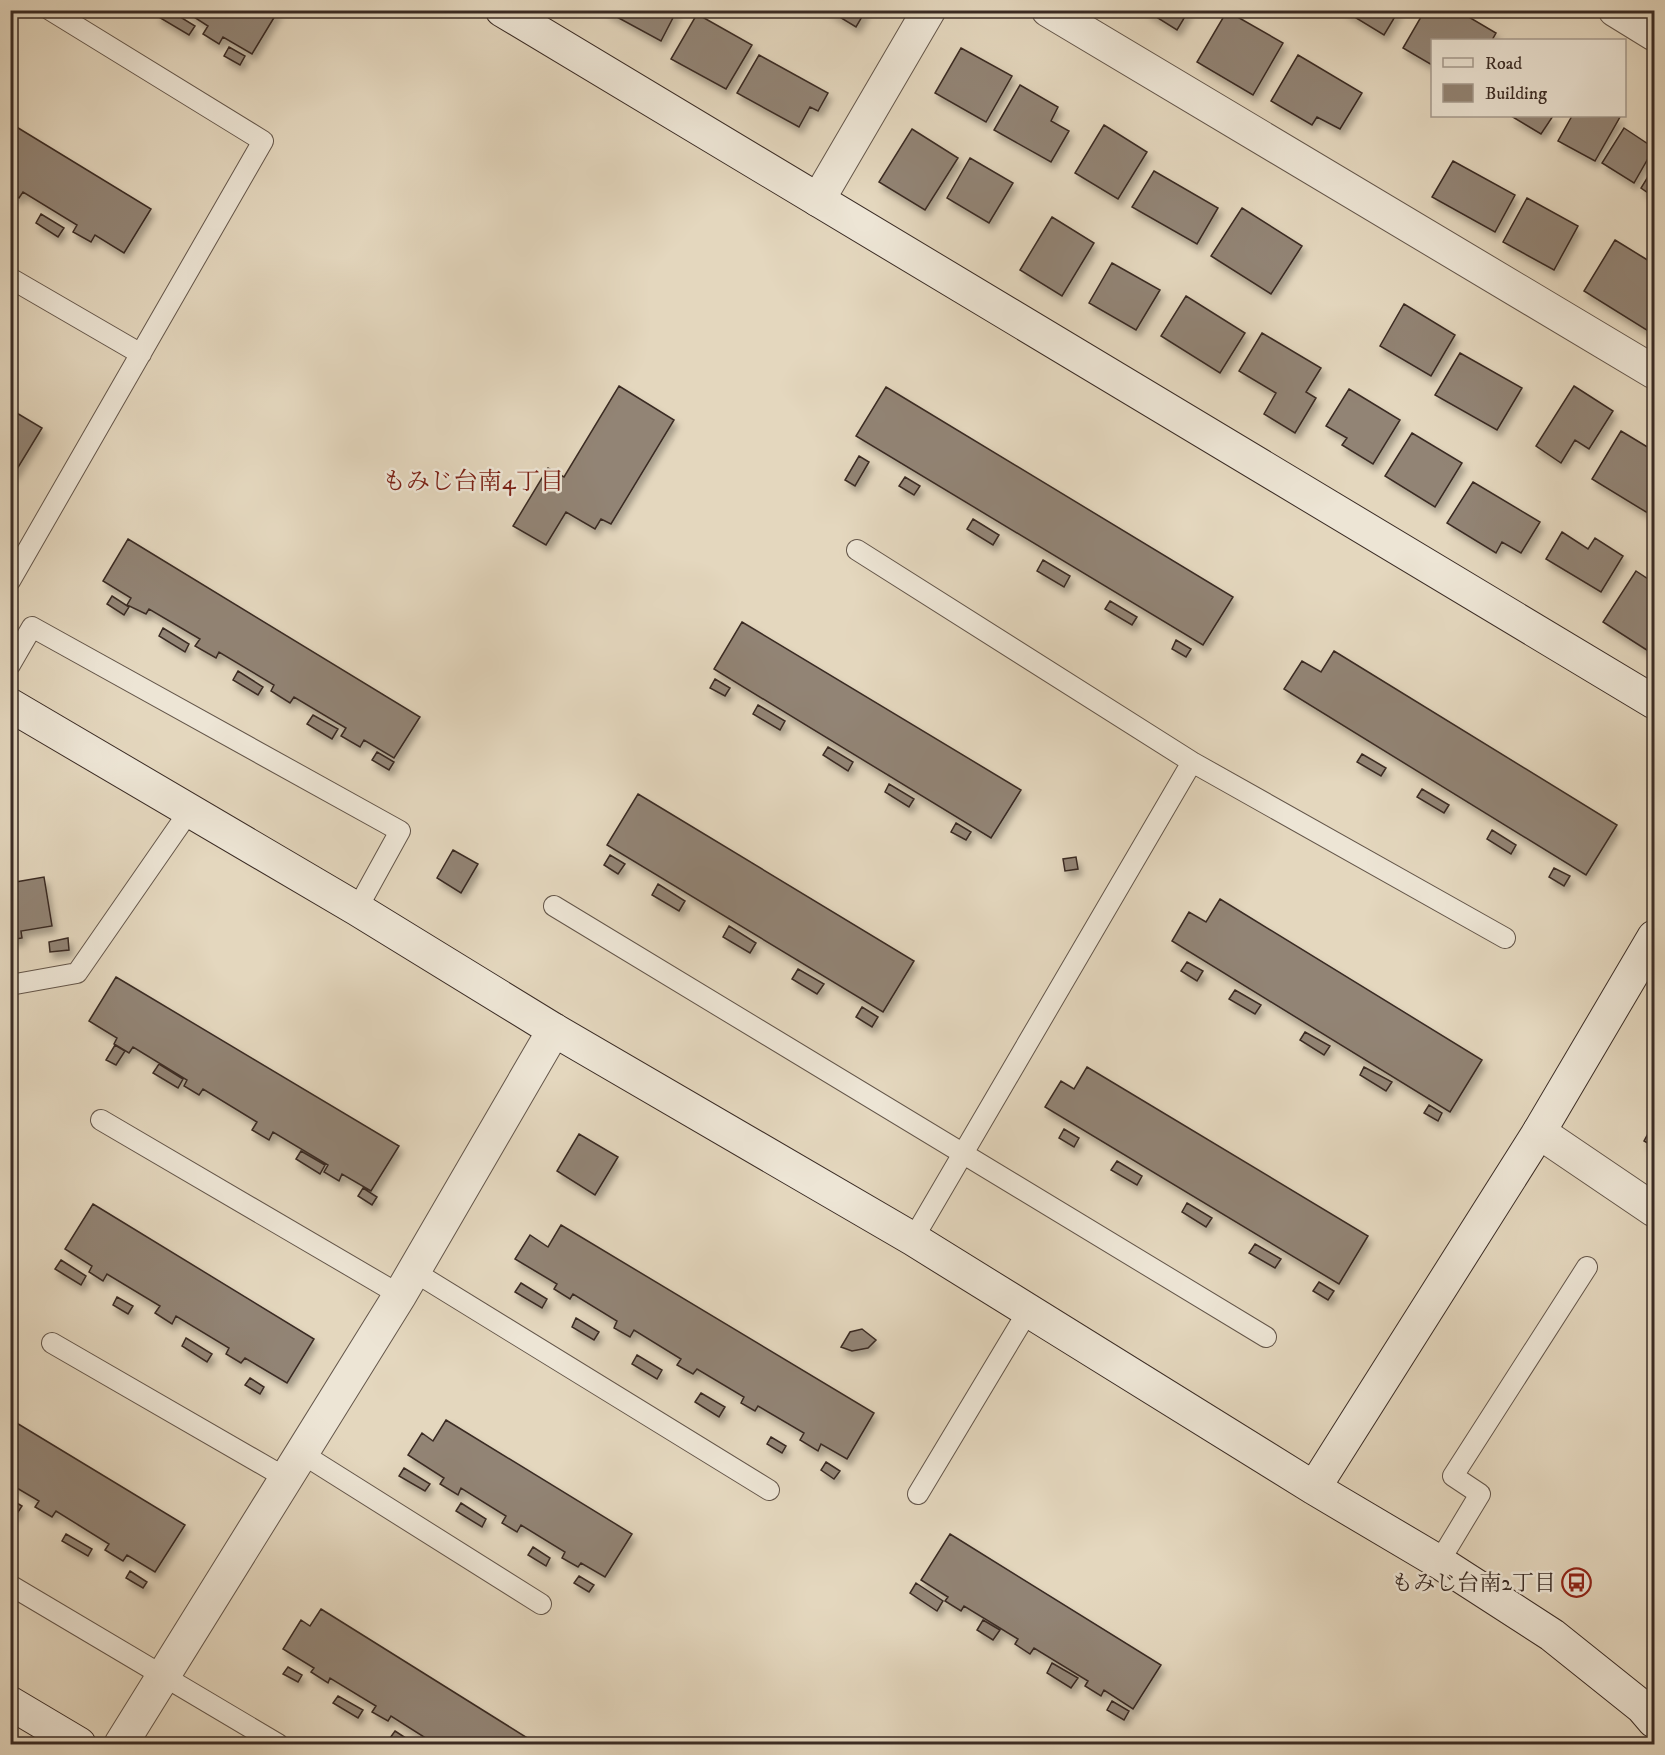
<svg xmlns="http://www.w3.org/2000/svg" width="1665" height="1755" font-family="'IM FELL DW Pica','Noto Serif JP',serif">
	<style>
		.building { fill: #928474; stroke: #3a2b24; stroke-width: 1.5; filter: url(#shadow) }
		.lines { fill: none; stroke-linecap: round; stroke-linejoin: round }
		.lane-casing { stroke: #64564a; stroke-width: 22 }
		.street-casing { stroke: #64564a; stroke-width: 35 }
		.secondary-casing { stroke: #3a2b24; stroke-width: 35 }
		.lane { stroke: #ede5d5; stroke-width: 20 }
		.street { stroke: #ede5d5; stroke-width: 33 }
		.secondary { stroke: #ede5d5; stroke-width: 33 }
		.labels { text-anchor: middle; stroke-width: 5; stroke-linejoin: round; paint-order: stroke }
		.poi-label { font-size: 22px; fill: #3a2b24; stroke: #ede5d5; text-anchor: end }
		.neighbourhood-label { font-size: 24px; fill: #7a1f14; stroke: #ede5d5 }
	</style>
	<defs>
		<filter id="shadow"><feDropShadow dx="3.5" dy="6" stdDeviation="3" flood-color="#0004"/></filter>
	</defs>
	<rect width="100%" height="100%" fill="#e4d7be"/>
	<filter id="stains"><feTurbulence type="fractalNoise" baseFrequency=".00333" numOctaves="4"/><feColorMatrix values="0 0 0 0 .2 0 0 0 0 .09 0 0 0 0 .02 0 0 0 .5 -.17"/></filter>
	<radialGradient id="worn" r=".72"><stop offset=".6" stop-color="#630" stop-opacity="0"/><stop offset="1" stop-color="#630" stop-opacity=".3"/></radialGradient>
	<path class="building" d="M160,10H169L195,26L189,35L157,16Z
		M183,10H277L278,11L252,54L223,37L219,44L203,34L208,26Z
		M604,10H677L661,41Z
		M828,10H866L856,27Z
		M1145,10H1189L1177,30Z
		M1343,10H1399L1384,35Z
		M1425,10H1457L1496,33L1492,40H1432V65L1403,48Z
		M1227,11L1283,43L1253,95L1197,62Z
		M697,14L752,45L726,89L671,59Z
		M229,47L245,56L240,65L224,56Z
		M961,48L1012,76L986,122L935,93Z
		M759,55L828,93L818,111L810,107L799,127L737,93Z
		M1298,55L1362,93L1340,129L1317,117L1312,125L1271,101Z
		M1020,85L1058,107L1051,121L1069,131L1051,162L994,130Z
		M1511,116H1553L1541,134Z
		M1572,116L1620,117L1595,161L1558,141Z
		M10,123L151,209L124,253L95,235L91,242L73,232L77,225L23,192L19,198L10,192Z
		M1104,125L1147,152L1118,199L1075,173Z
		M1624,128L1654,148L1634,183L1602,163Z
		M912,129L958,158L925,210L879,182Z
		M970,158L1013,183L989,223L947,198Z
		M1453,161L1515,195L1495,232L1432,197Z
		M1654,167V197L1641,188Z
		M1154,171L1218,208L1197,244L1132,207Z
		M1527,198L1578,226L1554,270L1503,242Z
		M1242,208L1302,246L1271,294L1211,256Z
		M41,214L64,228L58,237L36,223Z
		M1052,217L1094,243L1062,296L1020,270Z
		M1615,240L1654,264L1653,334L1584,291Z
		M1112,263L1160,290L1136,330L1089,303Z
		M1186,296L1245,333L1220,373L1161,336Z
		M1404,304L1455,335L1431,376L1380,346Z
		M1262,333L1321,368L1306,392L1316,398L1295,433L1264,414L1276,393L1239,371Z
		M1460,353L1522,388L1497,430L1435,395Z
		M619,386L674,420L611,524L601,519L595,529L566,512L546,545L513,526L548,468L564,477Z
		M1574,386L1613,411L1589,449L1575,440L1561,463L1536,446Z
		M886,387L1233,597L1203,645L856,436Z
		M1349,389L1400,420L1373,464L1342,445L1347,438L1326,426Z
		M10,409L42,428L14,474L10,472Z
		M1621,431L1654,451V509L1651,515L1592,479Z
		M1412,433L1462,463L1435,507L1385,476Z
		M859,456L869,462L855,486L845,480Z
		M905,477L920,486L914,495L899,486Z
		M1473,482L1540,522L1521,553L1502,542L1496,553L1447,523Z
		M973,519L999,535L993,545L967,529Z
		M1562,532L1588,549L1595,538L1623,556L1601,592L1546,559Z
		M128,539L420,717L394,758L364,740L360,747L341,736L346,728L294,697L290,703L271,691L274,685L219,652L216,658L195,646L200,639L149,609L146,614L127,605L131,598L103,581Z
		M1043,560L1070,576L1064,587L1037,571Z
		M1636,571L1654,583V651L1653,654L1603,622Z
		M112,596L129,607L124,615L107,604Z
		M1110,601L1137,617L1132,625L1105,609Z
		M742,622L1021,790L991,838L714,669Z
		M163,628L189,644L185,652L159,636Z
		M1176,640L1191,649L1186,657L1172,649Z
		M1334,651L1617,825L1586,875L1284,689L1302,661L1321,672Z
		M238,671L263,687L258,695L233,680Z
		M715,679L730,688L725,696L710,688Z
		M758,705L785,721L780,730L753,714Z
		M313,715L338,729L332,739L307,724Z
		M828,747L853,762L848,771L823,755Z
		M377,752L394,762L389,770L372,760Z
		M1362,754L1386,768L1381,776L1357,762Z
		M889,784L914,799L909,807L885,792Z
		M1422,789L1449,805L1444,813L1417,797Z
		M638,794L914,961L883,1012L607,845Z
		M956,823L971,832L966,840L951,832Z
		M1492,830L1516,845L1511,854L1487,839Z
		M453,850L478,864L461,893L437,878Z
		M610,855L625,864L618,874L604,865Z
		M1076,857L1078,869L1065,871L1063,859Z
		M1554,868L1570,876L1564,886L1549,877Z
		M44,877L52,926L21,931L22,938L10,940V883Z
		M658,884L685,901L679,911L652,895Z
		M1220,899L1482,1060L1450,1112L1172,941L1189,912L1206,922Z
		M729,926L756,943L750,953L723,937Z
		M68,938L69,950L50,952L49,942Z
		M1187,962L1203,971L1197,981L1181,971Z
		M798,969L824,984L817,994L792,979Z
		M116,977L399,1146L371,1191L342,1174L339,1181L324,1172L328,1165L273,1132L269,1140L252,1130L257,1122L203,1089L199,1095L184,1086L187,1080L133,1047L129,1053L114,1044L117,1038L89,1021Z
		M1235,990L1261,1005L1255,1014L1229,999Z
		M862,1007L878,1017L872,1027L856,1017Z
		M1305,1032L1330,1046L1324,1055L1300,1040Z
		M115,1045L125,1051L116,1065L106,1060Z
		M159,1064L183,1079L178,1088L153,1073Z
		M1087,1067L1368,1236L1339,1284L1045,1107L1061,1081L1074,1089Z
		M1364,1067L1392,1082L1386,1091L1360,1075Z
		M1429,1105L1442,1113L1438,1121L1424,1113Z
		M1654,1123V1147L1644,1141Z
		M1064,1129L1079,1138L1074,1147L1059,1138Z
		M579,1134L618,1157L595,1195L557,1171Z
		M301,1151L325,1165L320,1174L296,1159Z
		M1117,1161L1142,1176L1137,1185L1111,1170Z
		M363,1188L377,1197L372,1205L358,1196Z
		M1187,1203L1212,1218L1206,1227L1182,1212Z
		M93,1204L314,1339L287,1383L245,1358L241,1363L226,1354L229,1348L176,1316L172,1324L155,1313L160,1306L107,1274L103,1281L89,1272L92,1266L65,1249Z
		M561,1225L874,1413L847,1459L821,1444L818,1451L800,1440L804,1433L758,1406L755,1411L741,1403L744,1397L697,1369L693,1374L677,1365L681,1359L634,1330L630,1337L614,1328L617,1321L573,1294L570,1299L554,1289L557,1284L515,1259L530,1235L548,1247Z
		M1255,1244L1281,1259L1275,1268L1249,1253Z
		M61,1260L86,1276L81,1285L55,1269Z
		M1319,1282L1334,1291L1328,1300L1313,1291Z
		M521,1283L547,1299L542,1308L515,1292Z
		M117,1297L133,1306L128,1314L113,1305Z
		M576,1318L599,1332L594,1340L572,1327Z
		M862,1329L876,1340L868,1348L852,1351L841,1347L850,1332Z
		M186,1338L212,1354L207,1362L182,1346Z
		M637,1355L662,1370L657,1379L632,1364Z
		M250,1378L264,1387L260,1394L245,1385Z
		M701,1393L725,1407L719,1417L695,1402Z
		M10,1419L185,1525L155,1572L127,1555L123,1561L105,1550L109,1544L56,1511L52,1517L35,1507L39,1501L10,1484Z
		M446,1420L632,1534L605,1577L581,1563L578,1567L562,1558L565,1552L521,1525L517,1532L502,1523L506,1516L461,1488L458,1495L440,1484L444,1478L408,1455L422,1433L433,1441Z
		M771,1437L786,1446L782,1453L767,1444Z
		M826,1462L840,1471L834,1479L821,1470Z
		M404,1468L430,1484L425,1491L399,1476Z
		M10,1499L22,1506L16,1515L10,1512Z
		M461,1503L486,1519L482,1527L456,1511Z
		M66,1534L92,1549L88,1556L62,1541Z
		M950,1534L1161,1665L1133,1709L1104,1690L1101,1696L1085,1686L1088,1681L1034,1648L1030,1654L1015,1644L1018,1639L964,1606L961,1611L945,1601L948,1597L921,1580Z
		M533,1547L550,1558L546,1566L528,1555Z
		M130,1571L147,1582L143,1588L126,1578Z
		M579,1576L594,1585L589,1592L574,1583Z
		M916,1583L943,1601L937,1611L910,1593Z
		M321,1609L537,1744H435L391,1716L388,1721L372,1712L376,1706L330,1678L328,1683L311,1672L314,1668L283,1649L301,1620L310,1626Z
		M983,1620L1000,1630L993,1640L977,1630Z
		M1052,1663L1078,1678L1071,1688L1047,1673Z
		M288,1667L302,1675L298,1682L283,1674Z
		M338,1696L363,1710L358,1718L333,1703Z
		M1112,1701L1129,1711L1124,1720L1107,1710Z
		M395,1731L415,1744H401L390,1738Z"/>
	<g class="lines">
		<defs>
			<path id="lane" d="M10,278L141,354
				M857,550L1192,762L1505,938
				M10,581L263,141L50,10
				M10,665L32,627L400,831L357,909
				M554,906L1266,1337
				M10,985L77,973L190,810
				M101,1120L400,1295
				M913,1239L1192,762
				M413,1271L769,1490
				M52,1343L286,1478
				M301,1453L541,1604
				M918,1494L1028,1311
				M1439,1562L1480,1494L1453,1476L1587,1267
				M10,1585L278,1744"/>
			<path id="street" d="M1048,10L1654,372
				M1615,10L1654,34
				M818,200L929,10
				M1539,1132L1654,1210
				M121,1744L400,1295L554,1030"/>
			<path id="secondary" d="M502,10L1654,702
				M10,705L357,909L554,1030L913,1239L1314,1488L1439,1562L1552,1635L1642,1707L1654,1721
				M1314,1488L1539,1132L1654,937
				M10,1703L79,1744"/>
		</defs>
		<use href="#lane" class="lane-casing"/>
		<use href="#street" class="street-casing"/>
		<use href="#secondary" class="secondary-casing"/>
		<use href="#lane" class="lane"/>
		<use href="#street" class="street"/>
		<use href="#secondary" class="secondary"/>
	</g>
	<defs>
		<symbol id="bus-ring" viewBox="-11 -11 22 22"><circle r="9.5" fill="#ede5d5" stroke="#8f2418" stroke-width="1.5"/><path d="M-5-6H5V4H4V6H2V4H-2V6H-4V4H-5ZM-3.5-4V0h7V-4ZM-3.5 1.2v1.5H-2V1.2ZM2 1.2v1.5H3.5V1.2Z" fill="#8f2418"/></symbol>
	</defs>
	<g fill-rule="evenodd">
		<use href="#bus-ring" x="1560" y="1566" width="33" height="33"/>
	</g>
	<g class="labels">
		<g class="poi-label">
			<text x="1556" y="1590">もみじ台南2丁目</text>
		</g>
		<g class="neighbourhood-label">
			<text x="473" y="489">もみじ台南4丁目</text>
		</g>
	</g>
	<rect width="1665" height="1755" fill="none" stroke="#e4d7be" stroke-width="36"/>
	<rect x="12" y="12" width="1641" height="1731" fill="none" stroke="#3a2b24" stroke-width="3"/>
	<rect x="18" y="18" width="1629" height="1719" fill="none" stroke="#3a2b24" stroke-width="1.5"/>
	<rect x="1431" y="39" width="195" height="78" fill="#ede5d5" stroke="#a59b8e" stroke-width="1.5"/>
	<rect x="1443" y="58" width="30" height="9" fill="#ede5d5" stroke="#a59b8e" stroke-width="1.5"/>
	<text x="1485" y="69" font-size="18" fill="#3a2b24">Road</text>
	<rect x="1443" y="84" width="30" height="18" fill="#928474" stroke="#a59b8e" stroke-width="1.5"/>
	<text x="1485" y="99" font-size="18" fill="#3a2b24">Building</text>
	<rect width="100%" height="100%" filter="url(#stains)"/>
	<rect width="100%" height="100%" fill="url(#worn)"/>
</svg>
